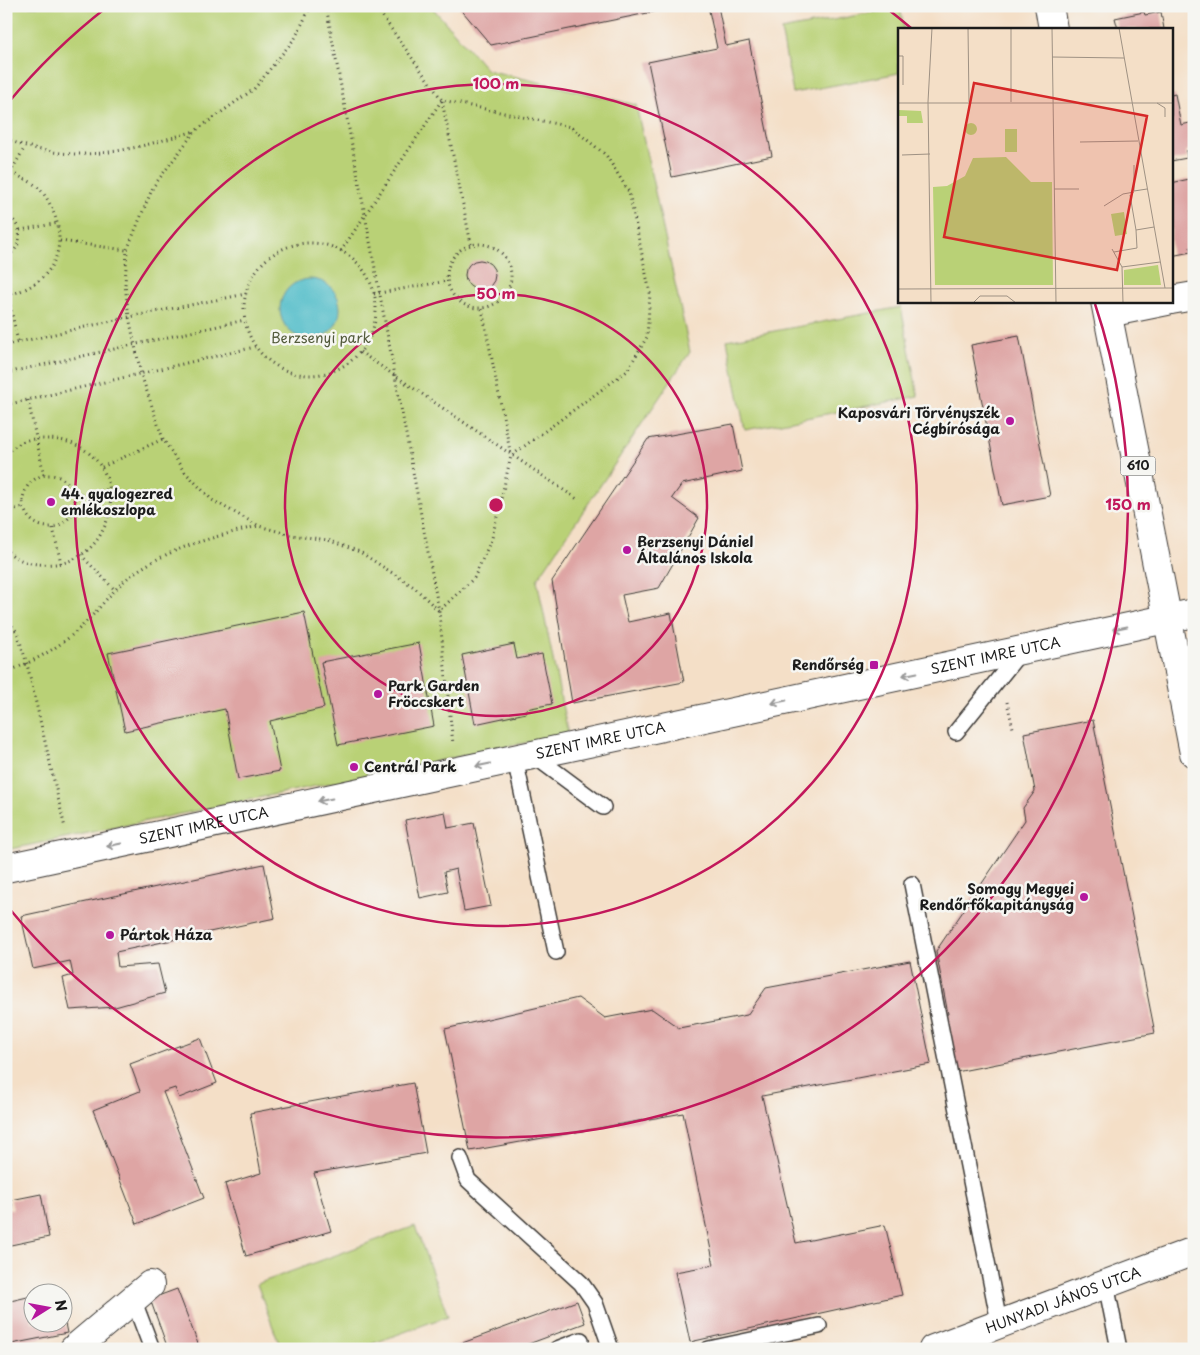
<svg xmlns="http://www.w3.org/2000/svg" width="1200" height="1355" font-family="'Playpen Sans',sans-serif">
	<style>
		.green { fill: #b9d176; stroke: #6a7649 }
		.water { fill: #4ebbc8; stroke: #356c72 }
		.building { fill: #dea5a4 }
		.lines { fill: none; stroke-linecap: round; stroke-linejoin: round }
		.lane-casing { stroke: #3c3936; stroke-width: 18 }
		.street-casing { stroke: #3c3936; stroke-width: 30 }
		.primary-casing { stroke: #3c3936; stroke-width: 30 }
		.path { stroke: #3c3936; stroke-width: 3; stroke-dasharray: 1 4; stroke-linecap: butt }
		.lane { stroke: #fff; stroke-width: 15 }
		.street { stroke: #fff; stroke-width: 28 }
		.primary { stroke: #fff; stroke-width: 28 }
		.oneway { stroke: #999 }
		.ring { fill: none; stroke: #c2185b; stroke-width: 2.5 }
		.poi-dot { fill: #b5179e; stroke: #f6f6f2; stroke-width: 2 }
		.labels { text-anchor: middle; stroke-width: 5; stroke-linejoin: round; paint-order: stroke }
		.shield { fill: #f6f6f2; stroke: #5d5d5c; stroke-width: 1 }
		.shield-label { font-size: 12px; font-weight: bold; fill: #1c1c1c }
		.park-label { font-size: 14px; fill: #535b3c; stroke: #f6f6f2 }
		.poi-label { font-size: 14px; font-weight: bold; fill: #1c1c1c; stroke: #f6f6f2; text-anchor: start }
		.street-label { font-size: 14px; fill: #1c1c1c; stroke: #f6f6f2 }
		.inset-road { fill: none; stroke: #9e9183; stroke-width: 1 }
		.view { fill: #d62828; fill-opacity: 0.15; stroke: #d62828; stroke-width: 2.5 }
		.inset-edge { fill: none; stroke: #1c1c1c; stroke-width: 2.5 }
		.centre { fill: #c2185b; stroke: #f6f6f2; stroke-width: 2.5 }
		.ring-label { font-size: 15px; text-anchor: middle; font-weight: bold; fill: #c2185b; stroke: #f6f6f2; stroke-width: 5; stroke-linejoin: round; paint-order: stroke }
	</style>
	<rect width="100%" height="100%" fill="#f6f6f2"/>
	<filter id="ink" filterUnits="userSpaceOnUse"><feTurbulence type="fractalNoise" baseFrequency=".02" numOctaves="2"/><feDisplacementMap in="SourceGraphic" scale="10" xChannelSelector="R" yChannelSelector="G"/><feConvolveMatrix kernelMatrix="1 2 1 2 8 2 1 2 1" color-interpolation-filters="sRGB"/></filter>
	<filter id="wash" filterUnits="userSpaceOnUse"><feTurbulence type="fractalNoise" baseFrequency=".0096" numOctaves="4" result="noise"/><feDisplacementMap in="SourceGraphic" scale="20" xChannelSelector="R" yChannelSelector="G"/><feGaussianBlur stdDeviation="1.12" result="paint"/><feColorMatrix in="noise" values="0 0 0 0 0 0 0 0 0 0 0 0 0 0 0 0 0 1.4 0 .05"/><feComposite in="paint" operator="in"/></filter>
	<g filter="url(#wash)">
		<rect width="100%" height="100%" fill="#f4dfc7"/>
		<path class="green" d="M6,6H431L487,70L636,105L690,352L537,580L568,734L6,850Z
			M900,7L904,29H899V73L793,93L781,30Z
			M901,307L918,396L745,430L727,340Z
			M415,1226L448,1316L358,1349H281L257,1284Z"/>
		<path class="water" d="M280 309a30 30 0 1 1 60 0a30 30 0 1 1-60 0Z"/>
		<g id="blocks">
			<path class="building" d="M458,6H677V7L491,45Z
				M708,6H718L726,46L749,41L772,156L672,177L648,62L717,48Z
				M1144,12L1145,15L1161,12L1164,29H1118L1115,18Z
				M1175,94L1181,125L1194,122V149L1186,151L1187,158L1171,161V95Z
				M1194,178V246L1190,247L1191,252L1171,256V183Z
				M465 275a15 15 0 1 1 30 0a15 15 0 1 1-30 0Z
				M1019,336L1050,496L1002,505L971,345Z
				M733,424L742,471L682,484L672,498L699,518L659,588L622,595L628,622L671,613L684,682L572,703L552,581L648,439Z
				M304,612L324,708L270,721L280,771L238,779L225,709L125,731L108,653Z
				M419,643L434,726L338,745L321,662Z
				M514,644L517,659L542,654L552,704L526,709V713L475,724L462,655Z
				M1093,720L1155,1033L951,1073L940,1016L948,1014L936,951L1025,820L1023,808L1035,791L1024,733Z
				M445,812L448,828L474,823L491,906L464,911L456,869L444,872L448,892L420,898L405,820Z
				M264,864L275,918L116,952L118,967L158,964L165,993L115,1007L70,1010L63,978L73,975L70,961L33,969L21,916Z
				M910,961L931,1064L762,1096L796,1243L885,1225L902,1295L690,1342L675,1272L714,1265L683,1113L470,1151L445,1029L578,998L605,1018L652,1009L679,1028L747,1015L766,988Z
				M200,1038L217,1083L179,1098L175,1088L163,1092L204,1198L137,1224L93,1110L140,1091L130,1064Z
				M413,1083L426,1153L314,1173L331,1231L246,1256L225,1184L261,1173L250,1113Z
				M41,1194L49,1237L6,1246V1210L13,1209L11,1200Z
				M177,1289L200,1349H168L150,1299Z
				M32,1296V1322H62L63,1314L67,1333L6,1345V1302Z
				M577,1301L585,1323L515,1349H446Z"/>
		</g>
	</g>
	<g filter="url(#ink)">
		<use href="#blocks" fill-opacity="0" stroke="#3c3936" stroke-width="1"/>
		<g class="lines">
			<defs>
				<path id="lane" d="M956,732L1021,651
					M533,755L603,807
					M515,759L556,952
					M912,884L999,1322
					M460,1158L468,1180L581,1283L595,1303L611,1349
					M1106,1284L1119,1349
					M133,1299L152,1349
					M557,1349L581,1340
					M709,1349L819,1326"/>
				<g id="street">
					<path d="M1171,300L1194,296"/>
					<path d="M1108,313L1167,301"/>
					<path id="s1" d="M6,868L1194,613"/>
					<path d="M74,1349L150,1285"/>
					<path id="s2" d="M933,1349L1194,1251"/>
				</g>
				<path id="primary" d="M1049,6L1053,29
					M1105,301L1194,753"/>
			</defs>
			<use href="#lane" class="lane-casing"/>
			<use href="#street" class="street-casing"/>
			<use href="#primary" class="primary-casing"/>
			<path class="path" d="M311,6L295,38L254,89L195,131L153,187L127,250L125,285L129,317L141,374L163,439L183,470L212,500L259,526L291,535L328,540L360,552L414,587L439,611L474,578L492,538L511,456L627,371L647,337L650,293L629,192L606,155L571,127L442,100L380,13L371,6
				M326,6L439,611L453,744
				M442,101L471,244
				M6,139C76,167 127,151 195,131
				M6,173C13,173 19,176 24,179C38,184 47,196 52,209C71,249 50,287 6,295
				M10,173L25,147
				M6,214C24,225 24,247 6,257
				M20,230L59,223
				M60,241L126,250
				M244 309a66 66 0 1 1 132 0a66 66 0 1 1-132 0Z
				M447 276a32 32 0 1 1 64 0a32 32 0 1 1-64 0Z
				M341,251L442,100
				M6,286L18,342
				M374,294L447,281
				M482,309L511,456
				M6,345L129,317L246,294
				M360,352L577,499
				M6,373L245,320
				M28,400L44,475
				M6,405L255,347
				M6,453C11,449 17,445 22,442C30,438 40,439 48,439C103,440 128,496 97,540C88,553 71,563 55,564C36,565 21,564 6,550
				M102,467L163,439
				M23 501a26 26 0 1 1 52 0a26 26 0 1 1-52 0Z
				M76,495L111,489
				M6,511L23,507
				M53,528L61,563
				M81,555L115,590
				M6,618L17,632L27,664L65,828
				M6,672C36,661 64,645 86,622C103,605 117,584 137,571C175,546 214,537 258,526
				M1007,702L1013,728"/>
			<use href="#lane" class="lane"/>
			<use href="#street" class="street"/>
			<use href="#primary" class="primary"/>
		</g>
		<defs><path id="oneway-shaft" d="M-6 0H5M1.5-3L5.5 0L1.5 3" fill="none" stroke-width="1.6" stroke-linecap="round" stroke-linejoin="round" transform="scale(1.25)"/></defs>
		<g class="oneway">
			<use href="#oneway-shaft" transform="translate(1120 628) rotate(168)"/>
			<use href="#oneway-shaft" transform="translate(910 674) rotate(168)"/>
			<use href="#oneway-shaft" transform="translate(779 702) rotate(168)"/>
			<use href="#oneway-shaft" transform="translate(483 765) rotate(168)"/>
			<use href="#oneway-shaft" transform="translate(325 800) rotate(168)"/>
			<use href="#oneway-shaft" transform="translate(114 845) rotate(168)"/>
		</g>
	</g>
	<g class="ring">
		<circle cx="496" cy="505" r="211"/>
		<circle cx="496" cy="505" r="421"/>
		<path d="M8 103A632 632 0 0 1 107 7M885 7A632 632 0 0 1 911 28M1095 304A632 632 0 0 1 8 907"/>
	</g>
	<g class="poi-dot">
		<circle cx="1010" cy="421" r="5"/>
		<circle cx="51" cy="502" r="5"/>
		<circle cx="627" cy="550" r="5"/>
		<rect x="869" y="660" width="10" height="10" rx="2.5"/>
		<circle cx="378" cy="694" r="5"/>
		<circle cx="354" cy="767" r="5"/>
		<circle cx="1084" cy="897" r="5"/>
		<circle cx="110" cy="935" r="5"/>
	</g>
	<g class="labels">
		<rect class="shield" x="1120.5" y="456.5" width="35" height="19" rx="4"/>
		<g class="shield-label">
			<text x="1138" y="470">610</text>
		</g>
		<g class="park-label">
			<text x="321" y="343">Berzsenyi park</text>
		</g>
		<g class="poi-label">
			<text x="1000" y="418" text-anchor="end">Kaposvári Törvényszék<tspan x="1000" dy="16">Cégbírósága</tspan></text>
			<text x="61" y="499">44. gyalogezred<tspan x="61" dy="16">emlékoszlopa</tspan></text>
			<text x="637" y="547">Berzsenyi Dániel<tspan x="637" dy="16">Általános Iskola</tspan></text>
			<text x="864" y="670" text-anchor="end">Rendőrség</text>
			<text x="388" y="691">Park Garden<tspan x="388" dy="16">Fröccskert</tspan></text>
			<text x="364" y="772">Centrál Park</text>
			<text x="1074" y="894" text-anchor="end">Somogy Megyei<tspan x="1074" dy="16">Rendőrfőkapitányság</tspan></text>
			<text x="120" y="940">Pártok Háza</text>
		</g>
		<g class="street-label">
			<text dy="5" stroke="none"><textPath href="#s1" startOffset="1012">SZENT IMRE UTCA</textPath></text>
			<text dy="5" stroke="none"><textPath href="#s1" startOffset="608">SZENT IMRE UTCA</textPath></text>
			<text dy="5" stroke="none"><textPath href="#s1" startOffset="202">SZENT IMRE UTCA</textPath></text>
			<text dy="5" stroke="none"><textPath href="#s2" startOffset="139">HUNYADI JÁNOS UTCA</textPath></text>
		</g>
	</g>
	<g transform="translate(898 28)">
		<rect width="275" height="275" fill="#f4dfc7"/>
		<path d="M0,82L23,83L25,95H9V88H0ZM67 101a6 6 0 1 1 12 0a6 6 0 1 1-12 0ZM107,101H119V124H107ZM108,129L133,154H154L155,257H37L35,159L49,158L67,148L75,130ZM226,184L229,206L217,208L213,186ZM260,237L263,257H226V242Z" fill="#b9d176"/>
		<path class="inset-road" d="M70,0L71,74M113,0V74M154,0L158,275M221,0L267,260M0,28H5V57M154,29L226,30M0,75H275M259,75L267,80V89M182,114L240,113M4,127L32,126M236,137V163L249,161M156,161H181M232,167L238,202L256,199M206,178L225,166L236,164M214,221L224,239L225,275M216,224L239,220L238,202M224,239L262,234M0,261L275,260M33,275L30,74L34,0M75,275L82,268H109L118,275"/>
		<path class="view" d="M76,55L249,88L219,242L46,209Z"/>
		<rect width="275" height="275" class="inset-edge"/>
	</g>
	<circle cx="496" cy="505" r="8" class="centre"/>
	<g class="ring-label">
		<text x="496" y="89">100 m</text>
		<text x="496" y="299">50 m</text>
		<text x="1128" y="510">150 m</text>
	</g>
	<rect width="1200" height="1355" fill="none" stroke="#f6f6f2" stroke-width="25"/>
	<g transform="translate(48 1308) rotate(79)"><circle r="24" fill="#f6f6f2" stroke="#9f9f9c"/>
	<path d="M0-4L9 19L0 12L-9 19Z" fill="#b5179e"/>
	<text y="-8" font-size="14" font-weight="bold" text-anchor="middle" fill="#1c1c1c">N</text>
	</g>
</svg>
